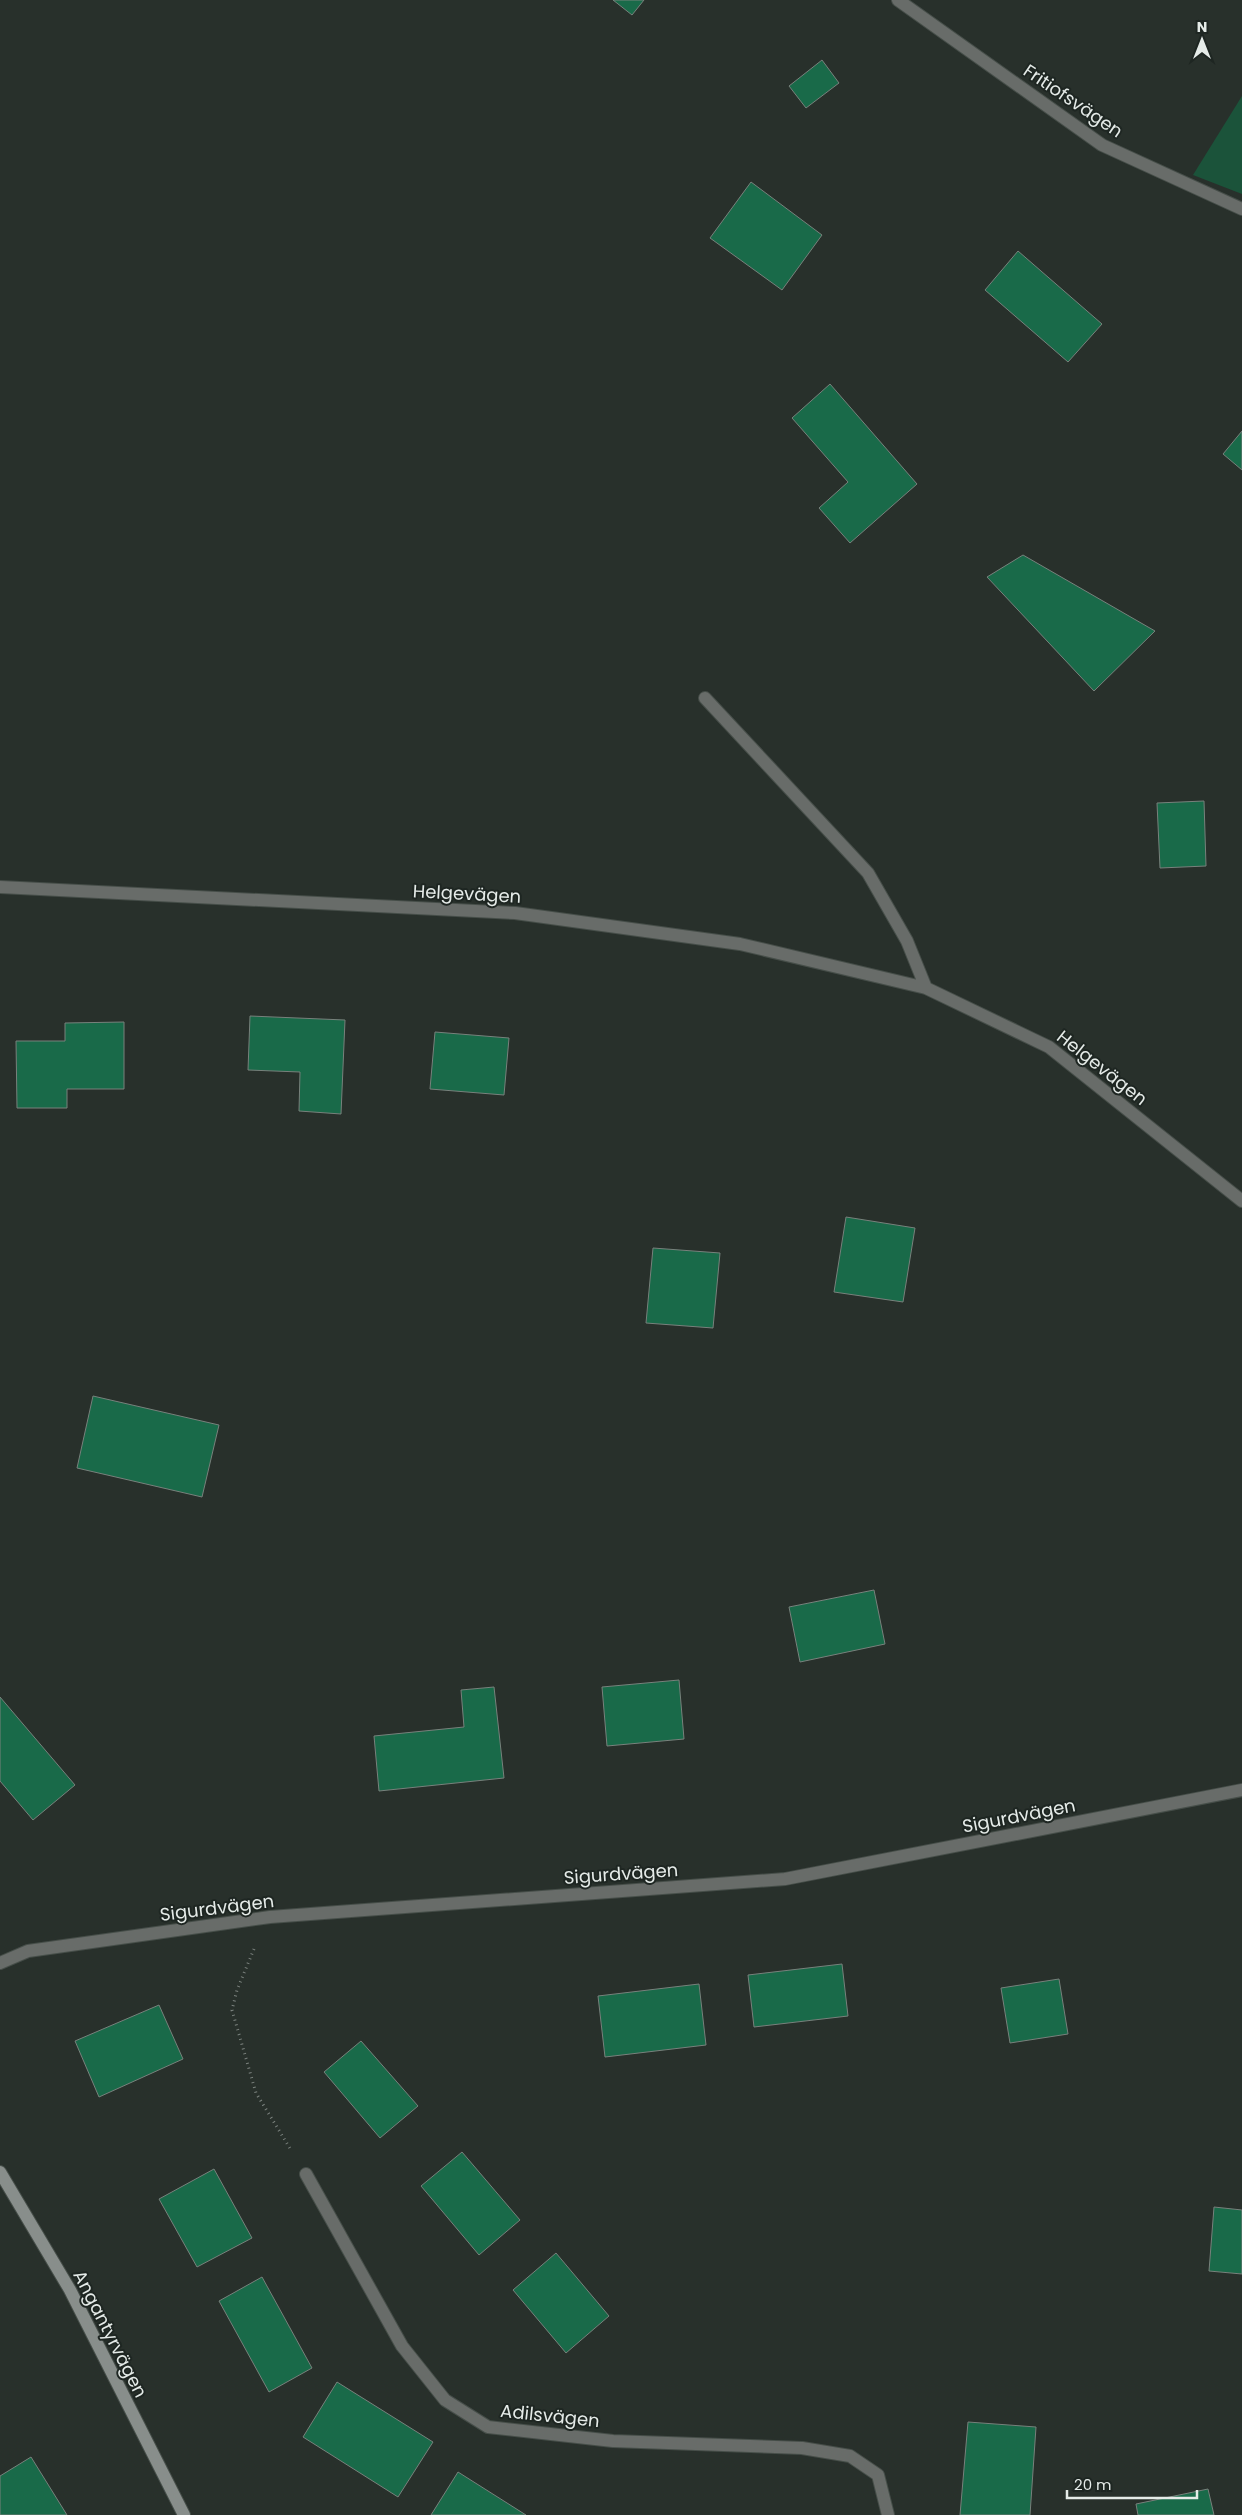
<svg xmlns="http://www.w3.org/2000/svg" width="1242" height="2515" font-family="Poppins,sans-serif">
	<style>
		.green { fill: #1b533a }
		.building { fill: #196a49; stroke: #78817c }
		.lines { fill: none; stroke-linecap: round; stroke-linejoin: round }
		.street-casing { stroke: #464e49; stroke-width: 14 }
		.secondary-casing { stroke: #464e49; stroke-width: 14 }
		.path { stroke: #7c837f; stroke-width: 3; stroke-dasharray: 1 4; stroke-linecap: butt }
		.street { stroke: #686c69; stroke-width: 12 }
		.secondary { stroke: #888e8b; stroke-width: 12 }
		.labels { text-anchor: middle; stroke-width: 4; stroke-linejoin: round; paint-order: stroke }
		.street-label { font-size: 18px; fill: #e5ebe8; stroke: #1e2622 }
	</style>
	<rect width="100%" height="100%" fill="#28302b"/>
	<path class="green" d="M1242,96V194L1193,175Z"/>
	<path class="building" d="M613,0H644L632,15Z
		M822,60L839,83L806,108L789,86Z
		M751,182L822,235L782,290L710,238Z
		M1018,251L1102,324L1068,362L985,290Z
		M830,384L917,484L850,543L819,508L848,482L792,418Z
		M1242,431V470L1223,454Z
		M1023,555L1155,631L1094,691L987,577Z
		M1204,801L1206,866L1160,868L1157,803Z
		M250,1016L345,1020L341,1114L299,1111L300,1072L248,1070Z
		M124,1022V1089H67V1108H17L16,1041H65V1023Z
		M435,1032L509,1038L504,1095L430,1089Z
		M846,1217L915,1228L903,1302L834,1292Z
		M653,1248L720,1253L713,1328L646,1323Z
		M93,1396L219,1425L202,1497L77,1468Z
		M874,1590L885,1644L800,1662L789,1607Z
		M679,1680L684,1739L607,1746L602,1687Z
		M494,1687L504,1778L379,1791L374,1736L464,1727L461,1690Z
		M0,1697L75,1785L33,1820L0,1781Z
		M842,1964L848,2016L754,2027L748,1975Z
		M1059,1979L1068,2034L1010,2043L1001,1988Z
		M699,1984L706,2045L605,2057L598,1996Z
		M159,2005L183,2059L99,2097L75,2041Z
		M361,2041L418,2106L380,2138L324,2072Z
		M462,2152L520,2220L479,2255L421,2186Z
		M214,2169L252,2238L197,2267L159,2199Z
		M1214,2207L1242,2210V2274L1209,2271Z
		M556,2253L609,2316L566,2353L513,2290Z
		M262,2277L312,2368L269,2392L219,2301Z
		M337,2382L433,2442L398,2497L303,2437Z
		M968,2422L1036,2427L1030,2515H960Z
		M31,2457L67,2515H0V2476Z
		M458,2472L526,2515H431Z
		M1208,2489L1214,2515H1138L1136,2504Z"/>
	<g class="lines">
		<defs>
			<path id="street" d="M898,0L1102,145L1242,209
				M705,698L868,873L907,941L926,988
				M0,887L515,913L740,944L926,988L1049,1047L1242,1201
				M0,1963L28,1951L270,1917L785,1879L1242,1790
				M306,2174L402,2346L445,2400L488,2427L613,2441L802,2448L850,2456L878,2475L888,2515"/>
			<path id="secondary" d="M0,2172L70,2290L184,2515"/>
		</defs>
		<use href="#street" class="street-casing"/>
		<use href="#secondary" class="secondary-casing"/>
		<path class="path" d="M254,1949L237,1990L232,2010L256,2093L291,2150"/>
		<use href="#street" class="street"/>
		<use href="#secondary" class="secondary"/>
	</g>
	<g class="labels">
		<g class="street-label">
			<text transform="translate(1073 101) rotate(34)" y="6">Fritiofsvägen</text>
			<text transform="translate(467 894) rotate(3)" y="6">Helgevägen</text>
			<text transform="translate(1102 1068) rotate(38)" y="6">Helgevägen</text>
			<text transform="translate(1019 1816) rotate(-11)" y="6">Sigurdvägen</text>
			<text transform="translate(621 1874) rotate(-4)" y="6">Sigurdvägen</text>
			<text transform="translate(217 1908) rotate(-7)" y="6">Sigurdvägen</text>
			<text transform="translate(110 2334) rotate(63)" y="6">Angantyrvägen</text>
			<text transform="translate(550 2416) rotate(6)" y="6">Adilsvägen</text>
		</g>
	</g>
	<g transform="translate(1202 40)" stroke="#1e2622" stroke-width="4" paint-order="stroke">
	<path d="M0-4L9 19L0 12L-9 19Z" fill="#e5ebe8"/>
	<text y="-8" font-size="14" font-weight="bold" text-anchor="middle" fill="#e5ebe8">N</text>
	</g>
	<path d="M1067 2490v8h130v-8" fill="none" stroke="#e5ebe8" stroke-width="2.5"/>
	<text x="1074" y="2490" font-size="15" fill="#e5ebe8" stroke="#1e2622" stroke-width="4" paint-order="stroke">20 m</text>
</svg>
